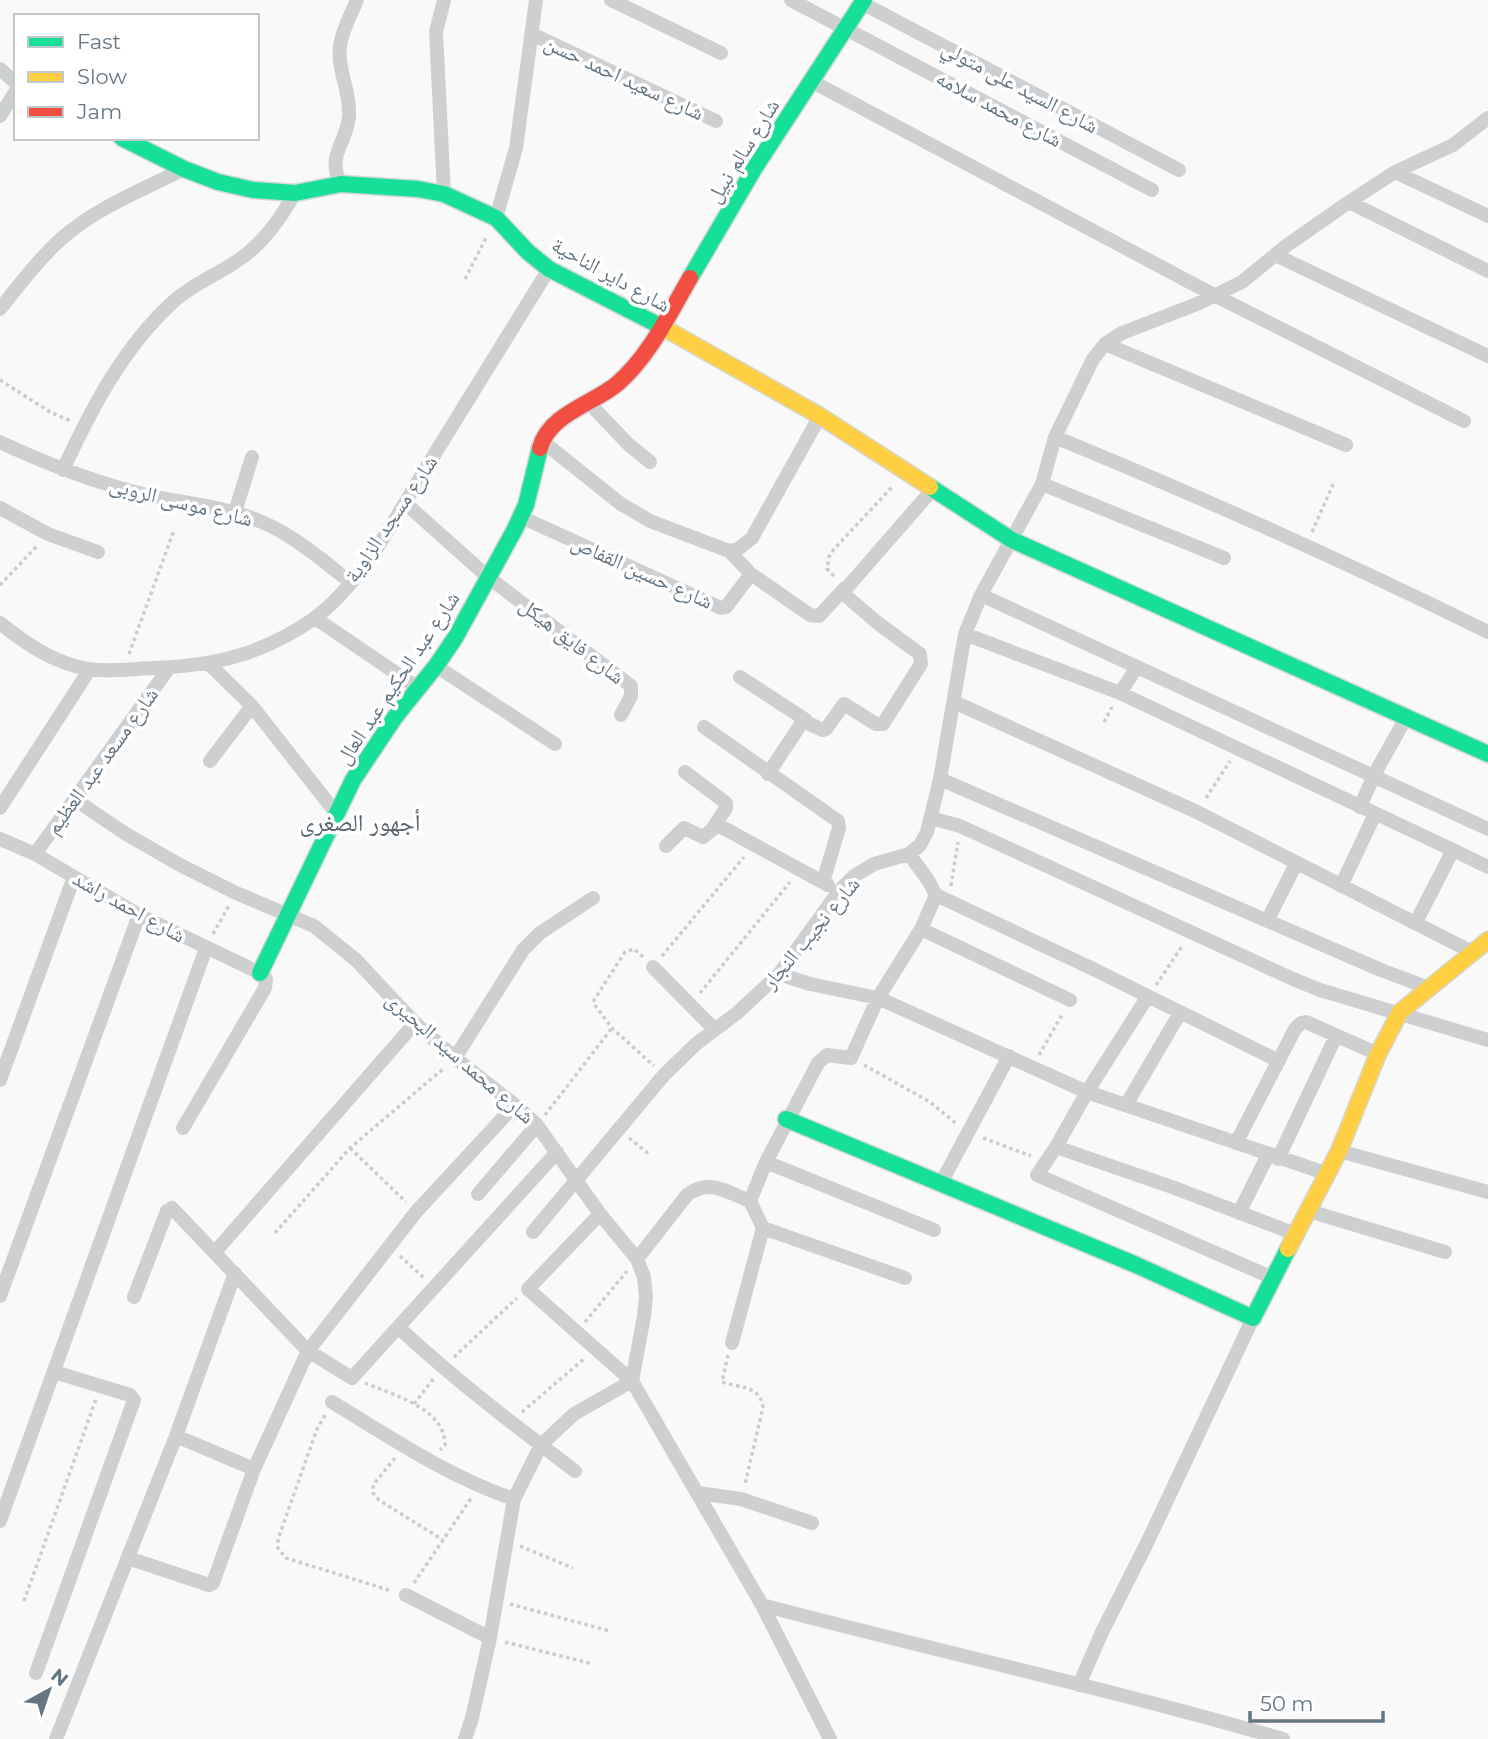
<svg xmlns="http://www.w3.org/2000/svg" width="1488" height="1739" font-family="Montserrat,'Noto Naskh Arabic',sans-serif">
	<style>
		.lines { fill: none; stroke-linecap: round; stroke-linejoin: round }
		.fast-casing { stroke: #d5d6d7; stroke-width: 19 }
		.slow-casing { stroke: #d5d6d7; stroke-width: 19 }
		.jam-casing { stroke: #d5d6d7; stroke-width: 19 }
		.path { stroke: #cbcccd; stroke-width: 3.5; stroke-dasharray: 3.5 3.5; stroke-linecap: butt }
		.street { stroke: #cecfd0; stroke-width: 14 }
		.fast { stroke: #16e098; stroke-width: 16 }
		.slow { stroke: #ffcf43; stroke-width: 16 }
		.jam { stroke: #f24e42; stroke-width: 16 }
		.labels { text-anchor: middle; stroke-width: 7; stroke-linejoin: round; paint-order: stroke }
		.street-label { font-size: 21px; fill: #657683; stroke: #fff }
		.quarter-label { font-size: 24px; fill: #57646e; stroke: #fff }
	</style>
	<rect width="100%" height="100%" fill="#f9f9f9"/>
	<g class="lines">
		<defs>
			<path id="fast" d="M122,138L184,169L218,182L253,190L295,193L341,184L418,189L444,194L496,218L528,252L549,269L664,328
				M690,278L754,169L864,0
				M930,487L1012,540L1488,754
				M260,973L353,780L395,717L436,666L455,638L515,529L526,505L540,448
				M786,1119L1134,1264L1253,1318L1288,1249"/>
			<path id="slow" d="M664,328L820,416L930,487
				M1288,1249L1339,1151L1378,1054L1400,1012L1488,940"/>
			<path id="jam" d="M540,448C549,414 593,404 617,384C649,357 669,314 690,278"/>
		</defs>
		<use href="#fast" class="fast-casing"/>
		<use href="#slow" class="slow-casing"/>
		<use href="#jam" class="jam-casing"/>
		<path class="path" d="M465,279L487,236
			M0,380L50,412L71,421
			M1312,532L1334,482
			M834,576L827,569L829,557L834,549L893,486
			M0,585L37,546
			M129,654L174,530
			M1104,722L1112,707
			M1206,798L1230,761
			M951,886L958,842
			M213,934L230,904
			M662,956L744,857
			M643,957L634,949L625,952L594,1000V1004L612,1028L654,1066
			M1156,985L1183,945
			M700,993L790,882
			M1039,1055L1063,1013
			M864,1065L930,1102L958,1125
			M545,1115L612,1028
			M629,1138L649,1154
			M983,1138L1031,1156
			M350,1148L406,1202
			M275,1233L350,1148L443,1069
			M400,1256L425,1279
			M585,1322L627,1271
			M728,1355L722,1382C739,1388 760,1385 763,1407L745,1484
			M454,1357L517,1298
			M365,1383C393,1395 445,1408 445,1445L440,1450
			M414,1404L434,1378
			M522,1412L585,1358
			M325,1415L317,1429L278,1539V1548L286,1558L392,1591
			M395,1458L373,1485V1493L379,1500L443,1540
			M520,1546L573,1568
			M414,1583L472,1497
			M24,1601L96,1399
			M510,1604L610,1631
			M505,1642L593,1664"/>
		<path class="street" d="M611,0L721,53
			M791,0L1152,190
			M862,3L1179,170
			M532,34L716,121
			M0,69L16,83
			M811,81L1214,295L1464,421
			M0,116L16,91
			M1395,172L1488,216
			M341,184C326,156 346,144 349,117C351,92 337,70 340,46C342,30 351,15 357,0
			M444,194L436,32L444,0
			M1349,202L1488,271
			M496,218L516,148L536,0
			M1275,255L1488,356
			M0,309C19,285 38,260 61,239C96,208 142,190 184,169
			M1105,344L1346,445
			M588,402L628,444L650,462
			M1055,437L1093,359L1105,344L1122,333L1197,304L1242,282L1286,246L1349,202L1395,172L1453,145L1488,118
			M542,441L621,504L650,521L729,551L751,574L810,615L819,616L845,588
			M0,442C47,464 96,483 147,495C183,503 221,506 257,520C291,533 321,559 350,582
			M63,470C91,409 124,346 174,301C192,285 216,275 237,261C263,244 280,219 295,193
			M1042,484L1224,558
			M405,503L488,577L631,686V696L621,715
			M0,508L48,534L98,552
			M235,512L252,457
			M521,517L721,608L726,607L751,574
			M729,551L738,549L752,538L820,416
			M981,595L1488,829
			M315,618L418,688
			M0,623C26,644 54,663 88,669C109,672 132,669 152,668C213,666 261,655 312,620C360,586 396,517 426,468C467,402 508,335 549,269
			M965,634L1120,693L1453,850
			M209,664L252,706L336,813
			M436,666L555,744
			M740,677L806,720
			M1120,693L1137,667
			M954,702L1197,812L1472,952
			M704,727L838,821L839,828L823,882
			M210,761L252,706
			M685,772L726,803V808L713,828
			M768,774L803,721L823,730L826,729L844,704L876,724H883L921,664L920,654L879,624L846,596L844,591L933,489
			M940,779L1381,970L1429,988
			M74,799L126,834L180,865L236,893L314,926L356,960L415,1023L455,1058L515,1105L537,1125L600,1214L637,1259L644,1277L646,1297L644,1316L632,1381
			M1360,807L1374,775L1407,716
			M0,808L90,669
			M931,818L960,826L1293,979L1320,990L1488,1040
			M0,839L35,854L139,915L260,973L266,979L265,988L183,1128
			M666,846L684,828L703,837L718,825L828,885
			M35,854L169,668
			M909,854L928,880L936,895L1089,967L1279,1061
			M1341,886L1375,814
			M1268,919L1296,864
			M1416,922L1453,850L1488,867
			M921,929L1070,1000
			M653,967L714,1029
			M779,974L810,984L878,998L1087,1092L1328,1174
			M1148,996L1087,1092L1056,1147L1037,1175L1273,1278
			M455,1058L523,950L540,933L593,898
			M0,1080L74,877
			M1126,1105L1180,1013
			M1236,1143L1295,1029L1301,1023L1306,1022L1378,1054
			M1056,1147L1172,1187L1298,1235
			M1339,1151L1488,1192
			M1278,1159L1336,1036
			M941,1183L1009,1056
			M478,1194L537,1125
			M750,1201L766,1162
			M1309,1211L1445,1252
			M1239,1213L1268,1155
			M600,1214L528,1289L632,1381L762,1605L830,1739
			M763,1228L905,1278
			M934,1230L766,1162L818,1063L827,1055L851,1058L878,998L921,929L936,895
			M533,1232L664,1075L696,1044L737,1013L779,974L839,891L854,876L874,864L909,854L920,845L927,832L940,779L965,634L981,595L1042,484L1055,437C1201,497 1346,562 1488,632
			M215,1252L415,1023
			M637,1259L687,1195C709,1178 727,1192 750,1201L763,1228L732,1343
			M0,1296L139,915
			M134,1297L167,1211L172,1208L308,1351L352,1378L557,1152
			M398,1327C454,1379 514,1425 575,1471
			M332,1402C391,1438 449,1477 514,1499
			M176,1436L254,1469
			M698,1493L741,1499L812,1523
			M0,1521L206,948
			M128,1558L209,1585L213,1583L254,1469L308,1351L416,1212L515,1105
			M406,1595L490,1638
			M762,1605C936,1651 1111,1689 1283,1739
			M36,1673L134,1400L130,1395L54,1372
			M1079,1685L1102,1632L1146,1545L1253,1318
			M56,1739L176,1436L235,1273
			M465,1739L472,1718L490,1638L514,1499L541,1445L574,1414L632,1381"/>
		<use href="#fast" class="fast"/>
		<use href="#slow" class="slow"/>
		<use href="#jam" class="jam"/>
	</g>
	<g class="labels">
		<g class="street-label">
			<text transform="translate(624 78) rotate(25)" y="7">شارع سعيد احمد حسن</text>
			<text transform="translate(1020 87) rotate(28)" y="7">شارع السيد على متولي</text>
			<text transform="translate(999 109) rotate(28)" y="7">شارع محمد سلامه</text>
			<text transform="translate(743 151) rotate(-58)" y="7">شارع سالم نبيل</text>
			<text transform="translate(611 275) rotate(29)" y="7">شارع داير الناحية</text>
			<text transform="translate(181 502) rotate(14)" y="7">شارع موسى الروبى</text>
			<text transform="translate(391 519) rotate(-56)" y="7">شارع مسجد الزاوية</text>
			<text transform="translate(642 572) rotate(24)" y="7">شارع حسين القفاص</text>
			<text transform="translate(572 641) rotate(38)" y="7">شارع فايق هيكل</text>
			<text transform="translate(398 678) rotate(-56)" y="7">شارع عبد الحكيم عبد العال</text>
			<text transform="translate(102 761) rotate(-54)" y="7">شارع مسعد عبد العظيم</text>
			<text transform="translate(129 907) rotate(29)" y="7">شارع احمد راشد</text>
			<text transform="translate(811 933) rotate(-50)" y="7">شارع نجيب النجار</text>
			<text transform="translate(460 1058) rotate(41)" y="7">شارع محمد سيد البحيرى</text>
		</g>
		<g class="quarter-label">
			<text x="360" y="831">أجهور الصغرى</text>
		</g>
	</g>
	<rect x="14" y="14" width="245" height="126" fill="#ffffff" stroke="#c1c8cd" stroke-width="2"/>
	<rect x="28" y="37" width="35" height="10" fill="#16e098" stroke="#c1c8cd" stroke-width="2"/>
	<text x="77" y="49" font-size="21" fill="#657683">Fast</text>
	<rect x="28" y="72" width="35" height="10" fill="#ffcf43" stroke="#c1c8cd" stroke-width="2"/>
	<text x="77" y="84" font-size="21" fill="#657683">Slow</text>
	<rect x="28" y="107" width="35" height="10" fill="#f24e42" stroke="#c1c8cd" stroke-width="2"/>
	<text x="77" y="119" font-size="21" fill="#657683">Jam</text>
	<g transform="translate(49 1690) rotate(40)" stroke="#ffffff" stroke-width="5" paint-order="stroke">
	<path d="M0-5L12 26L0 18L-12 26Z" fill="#657683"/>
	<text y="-10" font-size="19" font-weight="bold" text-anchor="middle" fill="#657683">N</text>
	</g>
	<path d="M1250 1711v10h133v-10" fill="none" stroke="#657683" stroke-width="3.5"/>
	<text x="1260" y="1711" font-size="21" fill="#657683" stroke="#ffffff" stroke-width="5" paint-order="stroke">50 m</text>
</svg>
